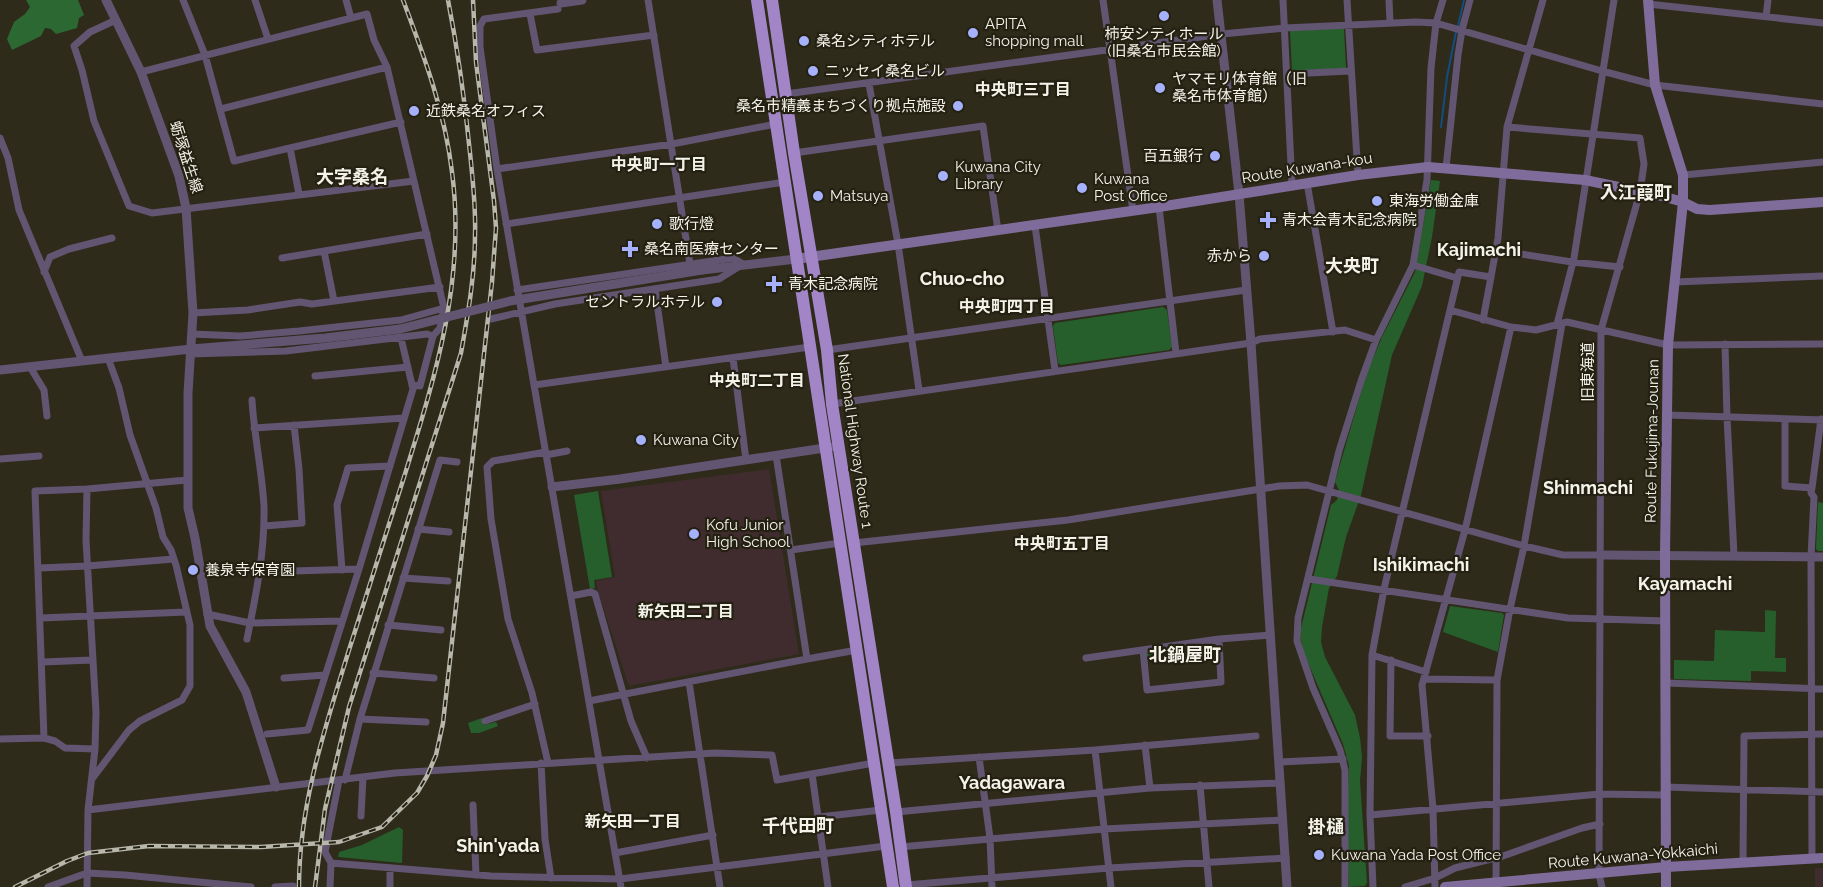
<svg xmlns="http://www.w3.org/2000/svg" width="1823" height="887" font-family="Raleway,'Noto Sans JP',sans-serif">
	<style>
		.education { fill: #402c2e }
		.green { fill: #265f2c }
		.forest { fill: #2c6932 }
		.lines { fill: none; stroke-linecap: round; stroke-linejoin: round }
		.stream { stroke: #144c82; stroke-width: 2 }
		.minor { stroke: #615572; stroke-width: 7 }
		.tertiary { stroke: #615572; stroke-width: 9 }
		.secondary { stroke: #806c9a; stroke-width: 10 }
		.trunk { stroke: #a285c7; stroke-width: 12 }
		.rail-casing { stroke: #b8b7ab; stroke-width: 4.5 }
		.rail { stroke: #242112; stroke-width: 2; stroke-dasharray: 7; stroke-linecap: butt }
		.tertiary-bridge { stroke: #615572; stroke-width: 9 }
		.poi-dot { fill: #a6b1fc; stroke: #242112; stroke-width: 2 }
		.labels { text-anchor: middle; stroke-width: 4.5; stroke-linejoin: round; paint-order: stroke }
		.poi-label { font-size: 15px; fill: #f4f3e9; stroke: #242112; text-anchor: start }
		.street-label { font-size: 15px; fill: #f4f3e9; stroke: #242112 }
		.neighbourhood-label { font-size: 16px; font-weight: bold; fill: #f4f3e9; stroke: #242112 }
		.quarter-label { font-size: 18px; font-weight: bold; fill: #f4f3e9; stroke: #242112 }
	</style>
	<rect width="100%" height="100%" fill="#2e2b1b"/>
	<path class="education" d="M769,469L799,654L629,686L598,592L596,581L615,577L601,491Z
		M1815,868H1823V887H1815Z"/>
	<path class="green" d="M1344,28L1346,68L1292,71L1290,31Z
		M1431,180L1440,181L1432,237L1422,286L1392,355L1361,495L1346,537L1337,576L1329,588L1322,627L1321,642L1325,657L1355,715L1360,738L1362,757L1360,781L1367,883L1365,886L1349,887L1347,821L1349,766L1343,744L1305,656L1301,641V628L1331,505L1337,500L1339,490L1335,482L1366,375L1382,337L1415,272Z
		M1163,307L1167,310L1172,347L1169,350L1061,365L1058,363L1053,326L1055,323Z
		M598,491L612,577L594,580L595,588L590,589L574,495Z
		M1818,502L1823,503V551H1818L1816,549Z
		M1450,606L1502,613L1504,615L1498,652L1443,632Z
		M1765,610L1776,611L1775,658H1786V672L1751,671V681L1674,679V660L1714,661L1715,630L1765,632Z
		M1164,648V659L1147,661L1146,651Z
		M482,718L484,725L496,722L498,726L479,733H471L468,723Z
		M399,827L403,830L402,863L338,857L339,852L362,845Z"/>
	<path class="forest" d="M26,0H78L84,15L79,18L77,28L56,34L51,29L45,28L41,36L12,50L7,39L14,22L25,14L30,7Z"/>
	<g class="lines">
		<path class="stream" d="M1458,26L1464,0
			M1441,127L1447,77L1456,32"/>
		<path class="minor" d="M183,0L205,55L234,161L401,122
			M255,0L268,39
			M346,0L351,18
			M648,0L690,264
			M1103,0L1133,211
			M1283,0L1292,186
			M1347,0L1358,175
			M1389,0L1390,22
			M1648,4L1823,23
			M558,9L484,19L480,26V47L497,169L534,385L810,347
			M530,14L537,50L654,35
			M1766,17L1768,0
			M116,20L90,32L74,46L82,70L94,121L129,206L152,213L414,181
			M141,72L367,14L374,40L387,67L444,308L440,328L433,336L420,386L412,385
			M1288,74L1350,71
			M869,84L898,244L919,390
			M786,94L1222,34L1285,28L1416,22L1436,23L1602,71L1655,85L1823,104
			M221,109L387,67
			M1507,127L1640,138L1644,164L1640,192L1601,330L1599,874L1602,887
			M0,138L8,158L19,210L82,361
			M290,148L299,194
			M794,153L983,126L998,231
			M1446,168L1458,55L1462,30L1470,0
			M497,169L672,144L776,124
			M1683,175L1823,162
			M1307,183L1333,332
			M1159,207L1176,353
			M506,224L785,182
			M1035,226L1055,370
			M1496,250L1572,262L1620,267
			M324,251L334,301
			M282,258L427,234
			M1413,265L1457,278
			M44,272L50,257L69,249L112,238
			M1675,282L1823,276
			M655,289L666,367
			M1450,310L1511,327L1536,330L1567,322L1668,345L1823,344
			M193,313L248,310L300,302L312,304L440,287
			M491,319L555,304L719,279L743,264L733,258L517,290
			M1483,320L1491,277
			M1557,324L1574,258L1614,0
			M192,334L240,336L299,331L401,320L444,308
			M1725,344L1727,417L1734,555
			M827,350L1246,290
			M190,354L286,351L427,334L433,336
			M733,358L746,460
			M30,367L44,390L47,416
			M315,376L408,367
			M534,385L621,887
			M832,404L1251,343L1260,339L1345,330L1376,340
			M1667,415L1823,420
			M1785,419V486L1812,488L1811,493L1814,497L1811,557L1812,859
			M254,428L404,418
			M546,452L493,461L487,467L491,519L508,619L532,693L548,763
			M546,455L567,451
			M0,459L39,456
			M1812,488L1821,419
			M87,489L86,540L96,712L95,749L88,810L87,887
			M264,526L302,523L299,469L294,425
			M418,529L449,532
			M854,543L1068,520L1279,486L1307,485L1524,546L1563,555H1601
			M791,550L840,543
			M39,568L87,566L174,559
			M342,570L337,505L348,468L390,466
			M260,572L359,569
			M403,578L448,581
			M1309,579L1568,618L1666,621
			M571,596L591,592L595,594L631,721L647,758
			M207,614L250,623L342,621
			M41,618L186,612
			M388,625L441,630
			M247,639C256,595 265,551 264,506C262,471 254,435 252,400
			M1143,650L1147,690L1221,682L1219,639L1271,635
			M1372,655L1426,672
			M1086,658L1219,639
			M807,659L857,650
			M1391,660L1390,736H1428
			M43,662L92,660
			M373,673L434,678
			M284,678L325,675
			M1425,679L1497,680
			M689,682L720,887
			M1666,683L1823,689
			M589,701L807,659L776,455
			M360,719L440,460L457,462
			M485,721L535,704
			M267,734L308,730L359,569L413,389L401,338
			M44,738L35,491L87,489L187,480
			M0,739L44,738L55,741L65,748L95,749
			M1145,745L1150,788
			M1095,750L1111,887
			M979,757L990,838L992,887
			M1280,762L1343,759
			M541,763L545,839L551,878
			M889,763L1095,750L1256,736
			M812,774L828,887
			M92,779L129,730L140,721L182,700L190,686V625L176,565L171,550L163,537L156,508L130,435L119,388L108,358
			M345,780L360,719L426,722
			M1200,785L1209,887
			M1665,787L1823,792
			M473,805L476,875
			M88,810L395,773L715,753L772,755L777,780L874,763
			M896,812L1150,788L1281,783
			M1370,815L1600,794L1665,795
			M361,816L363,777
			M819,817L881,810
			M900,847L1104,829L1283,820
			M615,853L713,835
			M1743,862L1744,736L1823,734
			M331,863L491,876L620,879L886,846
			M1496,883L1497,680L1510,609L1524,546L1562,324
			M906,885L1109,868L1286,858
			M48,887L87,873L125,875L251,887
			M275,887L293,886
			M330,887L331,863L325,852L339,780
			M390,887V868
			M1345,887V770L1340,750L1313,688L1297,641L1298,618L1339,451L1361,381L1376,340L1413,265L1427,180L1431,68L1436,23L1443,0
			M1373,887L1370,815L1372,655L1384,589L1459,272L1491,277L1498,238L1507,127L1543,0
			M1405,887L1435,878L1455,868L1503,856L1582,828L1600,824
			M1435,887L1433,809L1422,685L1465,530L1511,327"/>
		<path class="tertiary" d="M106,0L141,72L179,176L186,208L193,313L188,393V508L195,538L210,626L246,692L276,787
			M1217,0L1239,194L1251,343L1287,887
			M561,3L582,0
			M702,270L796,259
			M0,370L191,349L325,338L400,329
			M552,487L620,479L831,447
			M1601,555L1823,557"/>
		<path class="secondary" d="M1648,0L1655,85L1683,175V202L1668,345L1665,554L1666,887
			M796,259L1159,207L1358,175L1428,167L1585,180L1662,196L1683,202L1697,209L1710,210L1823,202
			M1445,887L1666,867L1823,858"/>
		<path class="trunk" d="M757,0L893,887
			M772,0L794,153L827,350L832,404L896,812L906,887"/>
		<defs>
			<path id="rail" d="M15,887L67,861L88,853L149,846L261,847L339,842L382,827L417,793L427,776L436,755L443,723L492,282L496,228L494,201L476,62L473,0
				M299,887C299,804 325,728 349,650C368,591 386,532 405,474C436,374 466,278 452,172C445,112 424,56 403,0
				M315,887L325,809L349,707L461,353C468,314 475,275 475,235C476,208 473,181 470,153C465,102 458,51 448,0"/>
		</defs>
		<use href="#rail" class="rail-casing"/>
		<use href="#rail" class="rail"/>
		<path class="tertiary-bridge" d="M400,329L510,301L702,270"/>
	</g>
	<g class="poi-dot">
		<circle cx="1164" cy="16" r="6"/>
		<circle cx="973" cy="33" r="6"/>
		<circle cx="804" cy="41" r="6"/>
		<circle cx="813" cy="71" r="6"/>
		<circle cx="1160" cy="88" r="6"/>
		<circle cx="958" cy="106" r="6"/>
		<circle cx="414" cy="111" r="6"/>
		<circle cx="1215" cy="156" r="6"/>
		<circle cx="943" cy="176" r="6"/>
		<circle cx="1082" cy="188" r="6"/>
		<circle cx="818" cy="196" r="6"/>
		<circle cx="1377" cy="201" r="6"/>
		<path d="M1265 211h6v6h6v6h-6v6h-6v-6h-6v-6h6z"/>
		<circle cx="657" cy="224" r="6"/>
		<path d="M627 240h6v6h6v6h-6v6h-6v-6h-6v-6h6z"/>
		<circle cx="1264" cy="256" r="6"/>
		<path d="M771 275h6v6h6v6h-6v6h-6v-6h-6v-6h6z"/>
		<circle cx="717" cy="302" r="6"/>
		<circle cx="641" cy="440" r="6"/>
		<circle cx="694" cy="534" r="6"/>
		<circle cx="193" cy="570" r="6"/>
		<circle cx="1319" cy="855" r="6"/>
	</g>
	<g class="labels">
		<g class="poi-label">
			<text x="985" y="29">APITA<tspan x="985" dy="17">shopping mall</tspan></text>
			<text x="1164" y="39" text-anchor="middle">柿安シティホール<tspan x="1164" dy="17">(旧桑名市民会館)</tspan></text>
			<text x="816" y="46">桑名シティホテル</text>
			<text x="825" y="76">ニッセイ桑名ビル</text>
			<text x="1172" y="84">ヤマモリ体育館（旧<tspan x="1172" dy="17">桑名市体育館）</tspan></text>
			<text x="946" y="111" text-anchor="end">桑名市精義まちづくり拠点施設</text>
			<text x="426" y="116">近鉄桑名オフィス</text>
			<text x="1203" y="161" text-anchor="end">百五銀行</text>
			<text x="955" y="172">Kuwana City<tspan x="955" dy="17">Library</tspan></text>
			<text x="1094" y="184">Kuwana<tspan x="1094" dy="17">Post Office</tspan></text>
			<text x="830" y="201">Matsuya</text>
			<text x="1389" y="206">東海労働金庫</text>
			<text x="1282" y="225">青木会青木記念病院</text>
			<text x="669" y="229">歌行燈</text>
			<text x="644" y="254">桑名南医療センター</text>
			<text x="1252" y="261" text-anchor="end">赤から</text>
			<text x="788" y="289">青木記念病院</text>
			<text x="705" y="307" text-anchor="end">セントラルホテル</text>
			<text x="653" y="445">Kuwana City</text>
			<text x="706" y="530">Kofu Junior<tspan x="706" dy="17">High School</tspan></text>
			<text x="205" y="575">養泉寺保育園</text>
			<text x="1331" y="860">Kuwana Yada Post Office</text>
		</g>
		<g class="street-label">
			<text transform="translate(186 157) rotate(72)" y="5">蛎塚益生線</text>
			<text transform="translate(1307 168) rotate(-9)" y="5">Route Kuwana-kou</text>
			<text transform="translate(1588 372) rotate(-90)" y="5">旧東海道</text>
			<text transform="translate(855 441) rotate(82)" y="5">National Highway Route 1</text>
			<text transform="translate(1652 441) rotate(-89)" y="5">Route Fukujima-Jounan</text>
			<text transform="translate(1633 856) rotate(-5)" y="5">Route Kuwana-Yokkaichi</text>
		</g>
		<g class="neighbourhood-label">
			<text x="1023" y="95">中央町三丁目</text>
			<text x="659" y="170">中央町一丁目</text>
			<text x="1007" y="312">中央町四丁目</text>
			<text x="757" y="386">中央町二丁目</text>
			<text x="1062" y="549">中央町五丁目</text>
			<text x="686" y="617">新矢田二丁目</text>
			<text x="633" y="827">新矢田一丁目</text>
		</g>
		<g class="quarter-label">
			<text x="352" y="183">大字桑名</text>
			<text x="1636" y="199">入江葭町</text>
			<text x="1479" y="256">Kajimachi</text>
			<text x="1352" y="272">大央町</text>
			<text x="962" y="285">Chuo-cho</text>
			<text x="1588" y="494">Shinmachi</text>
			<text x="1421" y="571">Ishikimachi</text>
			<text x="1685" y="590">Kayamachi</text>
			<text x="1185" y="661">北鍋屋町</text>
			<text x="1012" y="789">Yadagawara</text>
			<text x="798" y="832">千代田町</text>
			<text x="1326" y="833">掛樋</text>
			<text x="498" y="852">Shin'yada</text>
		</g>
	</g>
</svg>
